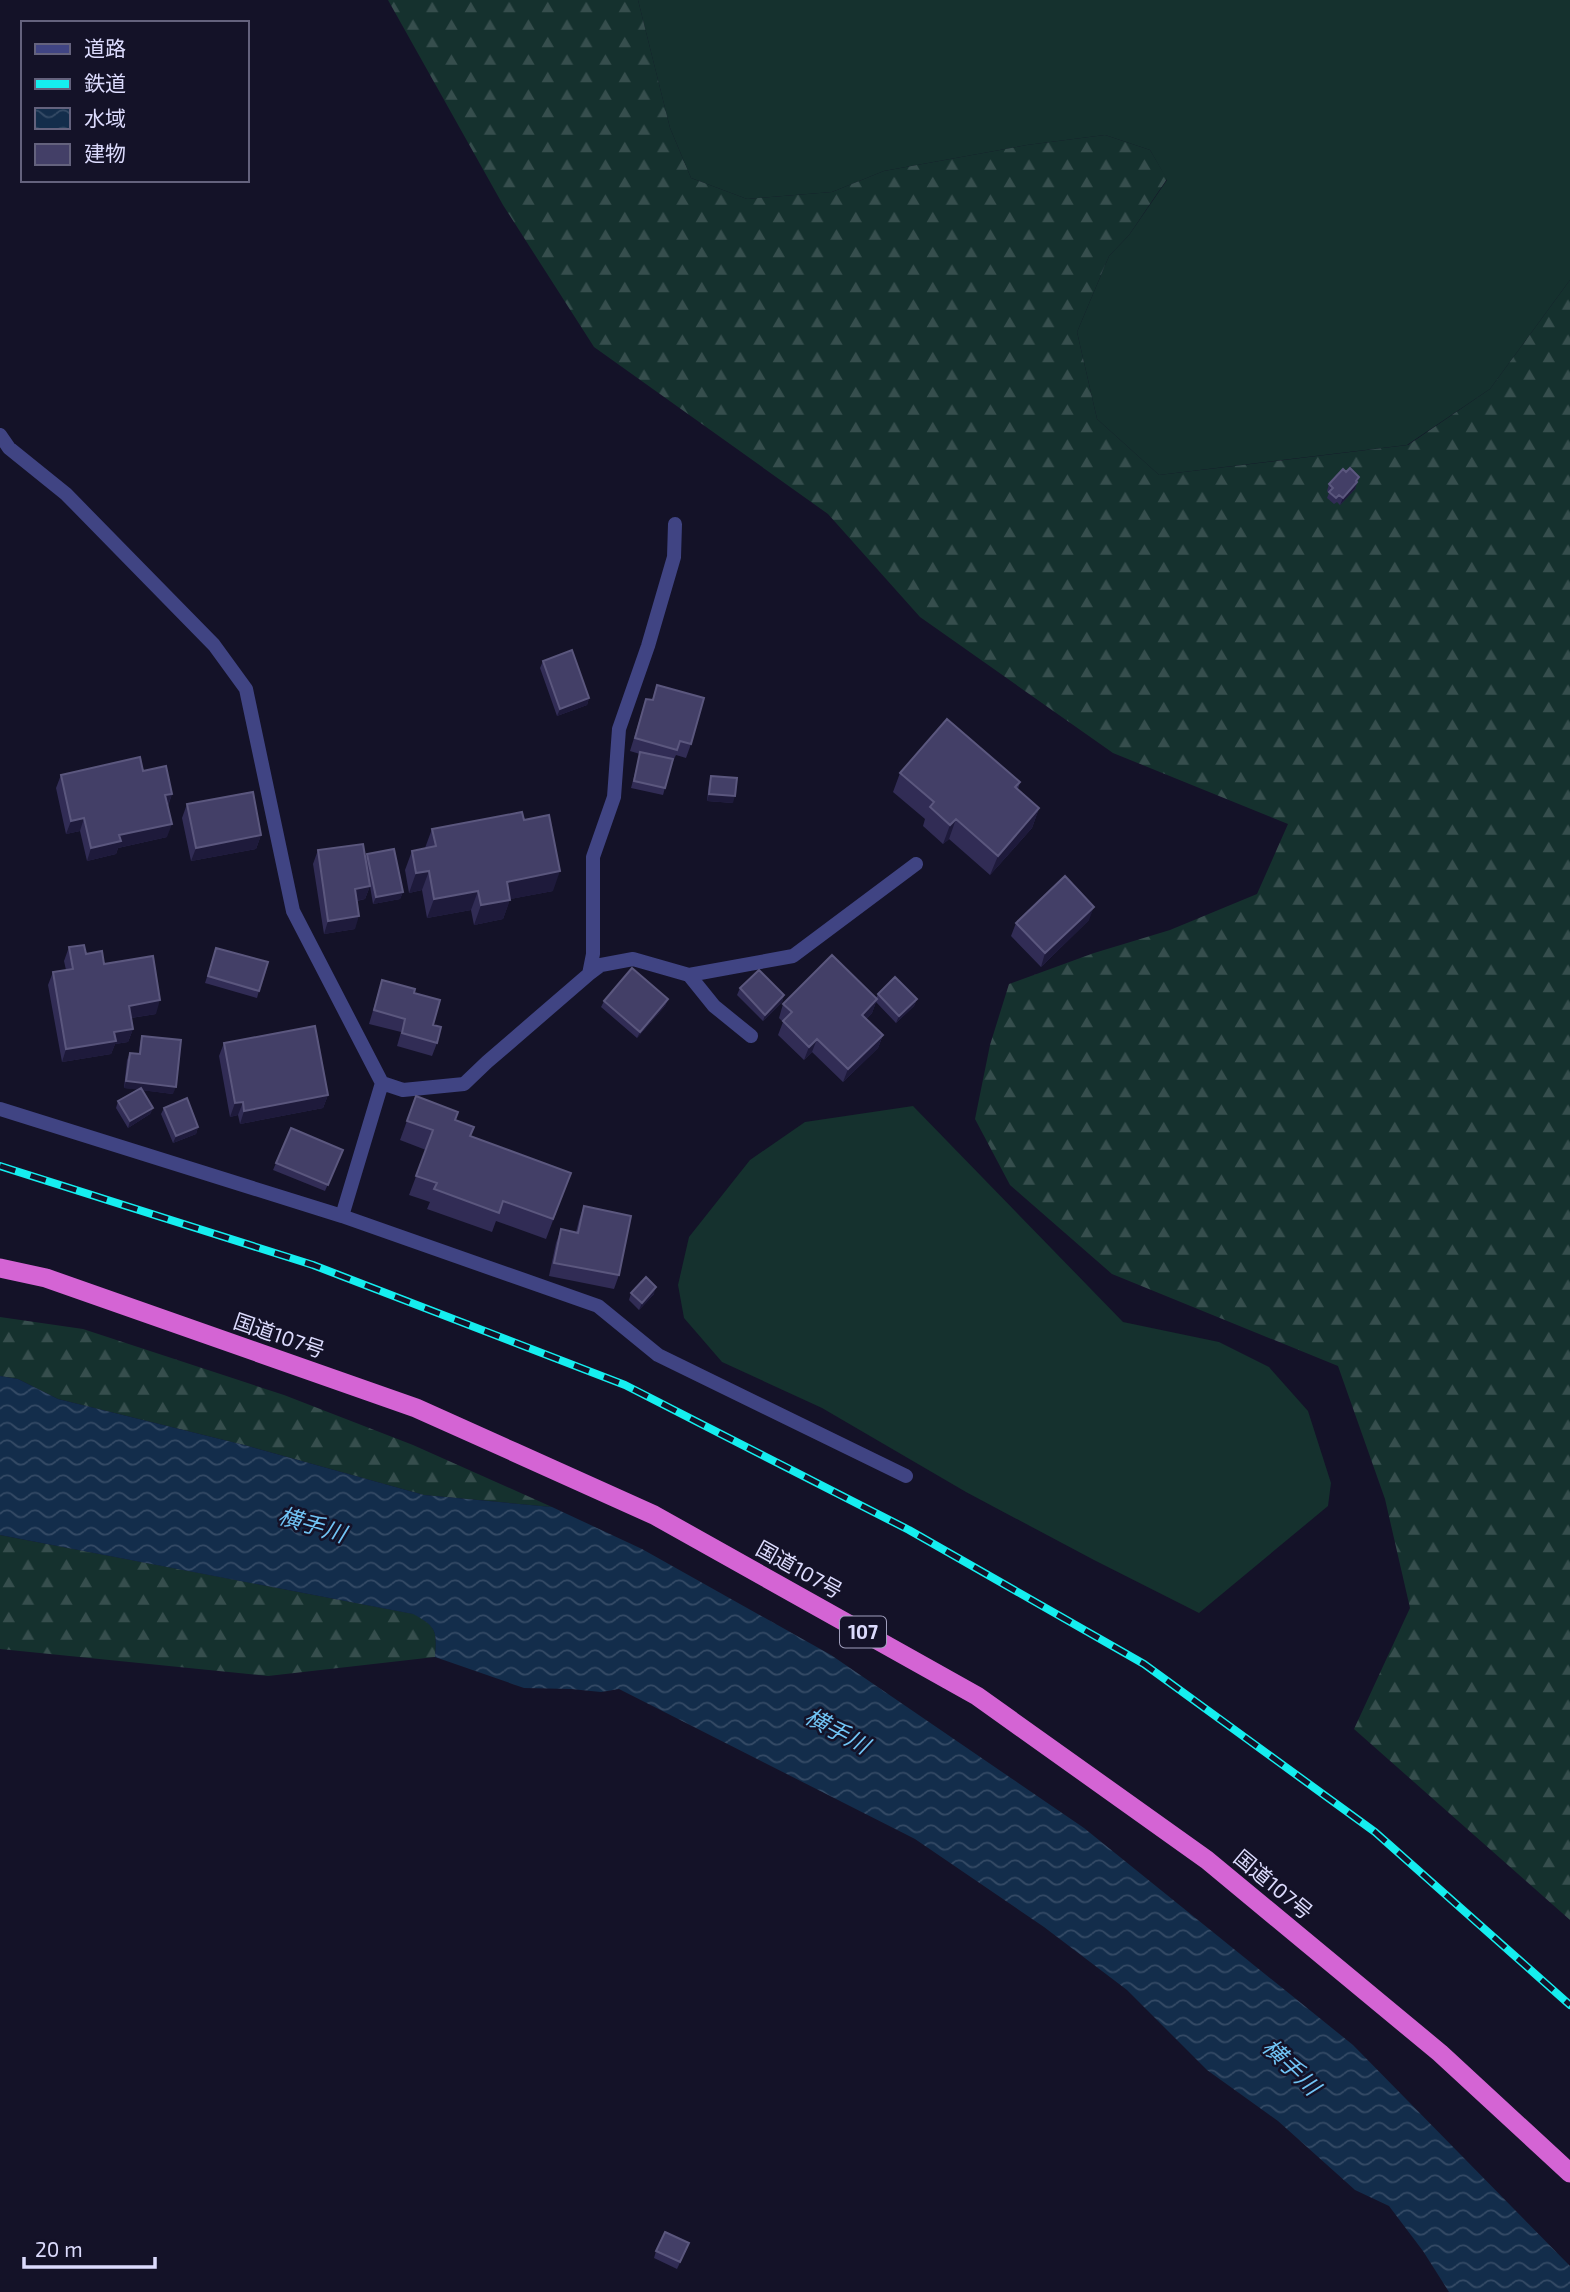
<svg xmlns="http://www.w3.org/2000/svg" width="1570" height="2292" font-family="'Exo 2','Noto Sans JP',sans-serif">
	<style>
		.grass { fill: #15312e }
		.forest { fill: url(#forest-firs) }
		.water { fill: url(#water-waves) }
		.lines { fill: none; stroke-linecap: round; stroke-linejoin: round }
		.minor { stroke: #404483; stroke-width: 14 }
		.trunk { stroke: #d464d4; stroke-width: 19 }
		.rail-casing { stroke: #15eeef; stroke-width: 8 }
		.rail { stroke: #141228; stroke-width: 5; stroke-dasharray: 16; stroke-linecap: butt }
		.wall { fill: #312c55 }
		.shaded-wall { fill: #1e1a3b }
		.building { fill: #433f67; stroke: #5b577e; stroke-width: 2 }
		.labels { text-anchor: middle; stroke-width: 5; stroke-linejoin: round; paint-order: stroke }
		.shield { fill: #141228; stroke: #a09fbd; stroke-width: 2 }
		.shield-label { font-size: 19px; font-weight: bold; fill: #dcdbfd }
		.street-label { font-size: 21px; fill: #dcdbfd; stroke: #141228 }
		.water-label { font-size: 23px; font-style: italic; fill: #71c4f5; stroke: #141228 }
	</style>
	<defs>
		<pattern id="forest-firs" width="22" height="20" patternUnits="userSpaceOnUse" patternTransform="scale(1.75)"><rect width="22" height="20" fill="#15312e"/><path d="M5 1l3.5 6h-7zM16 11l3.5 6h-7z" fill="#364e4d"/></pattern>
		<pattern id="water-waves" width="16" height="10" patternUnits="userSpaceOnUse" patternTransform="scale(1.75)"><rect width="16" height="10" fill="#132d4b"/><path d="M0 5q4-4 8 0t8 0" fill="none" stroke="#354b66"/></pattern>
	</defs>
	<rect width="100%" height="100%" fill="#141228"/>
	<path class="grass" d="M638,0H1570V280L1490,389L1407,445L1159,475L1097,419L1077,332L1109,256L1129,235L1167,180L1150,150L1105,135L1027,145L884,171L832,192L747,199L691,178L670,128Z
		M913,1106L1123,1322L1219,1342L1269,1367L1308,1411L1331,1483L1328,1506L1199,1613L1094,1560L966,1492L822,1408L722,1362L684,1318L678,1285L689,1237L750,1160L805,1122Z"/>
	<path class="forest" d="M388,0H638L670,128L691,178L747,199L832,192L884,171L1027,145L1105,135L1150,150L1167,179L1129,235L1109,256L1077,332L1097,419L1159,475L1408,445L1490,389L1570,280V1920L1354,1729L1410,1608L1385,1499L1338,1366L1112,1274L1010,1185L975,1119L990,1045L1009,984L1094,953L1170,930L1257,894L1288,824L1113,753L920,617L828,514L594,347L503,205Z
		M0,1317L83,1329L284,1395L413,1445L552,1507L424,1495L244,1445L58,1399L18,1379L0,1376Z
		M0,1535L414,1614C437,1627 437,1631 435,1657L268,1676L0,1649Z"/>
	<path class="water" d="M0,1376L18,1379L58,1399L244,1445L424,1495L552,1507L642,1549L831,1655L1084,1828L1353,2045L1570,2266V2292H1449L1423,2251L1389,2206L1355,2190L1278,2121L1207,2070L1127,1990L1044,1927L915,1839L619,1689L601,1692L571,1689L524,1688L435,1657C437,1631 437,1627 413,1614L0,1535Z"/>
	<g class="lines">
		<path class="minor" d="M0,435L9,448L66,494L214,645L246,689L293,911L382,1083L342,1216L0,1109
			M589,974L601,965L633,959L689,975L793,956L916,864
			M689,975L714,1006L751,1036
			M382,1083L403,1090L464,1084L487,1062L589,974L593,954V857L614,797L619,729L648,646L674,557L675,524
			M342,1216L598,1306L658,1355L906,1476"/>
		<path class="trunk" d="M0,1268L46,1278L416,1408L514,1452L654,1515L977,1696L1207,1860L1440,2053L1570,2173"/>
		<defs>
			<path id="rail" d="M0,1166L313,1265L625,1385L909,1530L1144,1664L1375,1832L1570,2005"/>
		</defs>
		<use href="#rail" class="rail-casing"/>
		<use href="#rail" class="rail"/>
	</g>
	<path class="wall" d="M1346,472L1359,477L1355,489L1340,505L1337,502L1334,504L1327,498L1329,493L1327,491L1329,484Z
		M543,661L589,698L587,705L557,716L540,668Z
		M657,685L691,744L686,758L676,755L672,763L663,795L631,788L640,754L630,751L646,699L652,700Z
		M143,771L172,794L168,806L167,837L118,848L116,854L87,861L80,831L66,834L56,788L61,775Z
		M900,773L1020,782L1018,789L1039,808L1032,828L990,875L949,839L943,844L923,826L925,819L893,792Z
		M711,776L733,803L707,801L709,783Z
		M187,804L261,835L256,849L191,861L182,818Z
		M524,820L553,891L510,899L503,919L474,925L471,910L427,918L422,890L409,893L405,870L412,851L425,848L432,829Z
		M318,850L366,858L367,854L403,892L400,899L373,904L370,886L365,899L357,901L355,929L324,934L313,864Z
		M1089,920L1041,967L1011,936L1016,923Z
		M69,947L86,954L104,964L156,1014L131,1018L133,1029L128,1042L115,1044L111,1054L62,1062L48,985L53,972L66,970L64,961Z
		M214,955L259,991L257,998L205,983Z
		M382,980L414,993L433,1025L437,1043L432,1056L397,1046L401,1032L369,1024Z
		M740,988L784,995L782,1002L763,1021L737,995Z
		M878,994L917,999L914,1006L896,1023L876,1002L872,1013L866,1019L883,1035L878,1048L843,1082L812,1052L804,1060L778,1035L783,1022L779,1018L783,1004L876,998Z
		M668,999L665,1006L637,1038L601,1007L604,1001Z
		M142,1036L173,1094L142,1090L153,1108L150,1114L128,1128L116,1108L118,1101L138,1089L124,1088L127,1060L130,1053L139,1054L140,1043Z
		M224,1043L328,1095L323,1108L240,1124L238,1115L230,1117L219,1056Z
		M416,1096L455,1120L471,1136L571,1173L546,1239L496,1221L492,1232L427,1209L430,1202L409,1195L426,1150L400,1140Z
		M164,1108L198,1127L196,1134L173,1143L161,1114Z
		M291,1128L340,1156L325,1191L273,1170Z
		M584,1206L619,1275L614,1289L549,1276L556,1243L561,1229L576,1232L579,1220Z
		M631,1293L654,1294L639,1310L629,1300Z
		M686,2250L677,2269L654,2258L656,2251Z"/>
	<path class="shaded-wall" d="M1359,477L1355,489L1340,505L1343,498Z
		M589,698L587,705L557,716L560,709Z
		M172,794L167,807L165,795Z
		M709,794L735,796L733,803L707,801Z
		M1039,808L1032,828L990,875L998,856Z
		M84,818L80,831L66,834L71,821Z
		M956,819L949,839L943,844L950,825Z
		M172,824L167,837L118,848L116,854L87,861L91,848L119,835Z
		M261,835L256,849L191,861L196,848Z
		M429,871L422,890L409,893L416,873Z
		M560,871L553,891L500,901L507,882Z
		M370,886L365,899L350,902L355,889Z
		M478,891L471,910L427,918L434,899Z
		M403,892L400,899L373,904L376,897Z
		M510,900L503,919L474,925L481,905Z
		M1094,907L1089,920L1041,967L1045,953Z
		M359,916L355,929L324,934L328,921Z
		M784,995L782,1002L763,1021L765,1015Z
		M668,999L665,1006L637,1038L640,1032Z
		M877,999L872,1013L857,1028L862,1015Z
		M917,999L914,1006L896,1023L899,1016Z
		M160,1000L156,1014L124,1019L129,1006Z
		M133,1029L128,1042L115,1044L111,1054L62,1062L66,1049L114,1032Z
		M883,1035L878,1048L843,1082L848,1069Z
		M817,1039L812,1052L804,1060L809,1047Z
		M126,1081L176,1087L173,1094L124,1088Z
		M328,1095L323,1108L240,1124L244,1111Z
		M243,1102L238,1115L230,1117L235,1103Z
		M153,1108L150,1114L128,1128L130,1121Z
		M198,1127L196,1134L173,1143L176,1136Z
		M656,1287L654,1294L639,1310L642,1303Z"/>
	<path class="building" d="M1350,468L1359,477L1356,481L1357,482L1343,498L1339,495L1336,498L1329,492L1333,488L1329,484L1343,469L1346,472Z
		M572,650L589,698L560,709L543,661Z
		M657,685L704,698L691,744L680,741L677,750L635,738L646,699L653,700Z
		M947,719L1020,782L1015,787L1039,808L998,856L956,819L950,825L930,807L934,802L900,773Z
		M640,752L673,759L665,788L634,781Z
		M140,757L143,771L166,766L172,794L165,795L172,824L119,835L121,841L91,848L84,818L71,821L61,775Z
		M711,776L737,778L735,796L709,794Z
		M253,792L261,835L196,848L187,804Z
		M522,812L524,820L549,815L560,871L507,882L510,900L481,905L478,891L434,899L429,871L416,873L412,851L436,846L432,829Z
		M363,844L370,886L355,889L359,916L328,921L318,850Z
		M394,849L403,892L376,897L367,854Z
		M1065,876L1094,907L1045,953L1016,923Z
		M84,945L86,954L102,951L104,964L153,956L160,1000L129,1006L133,1029L114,1032L116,1041L66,1049L53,972L73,969L69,947Z
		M216,948L268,962L259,991L208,976Z
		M832,955L877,999L862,1015L883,1035L848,1069L817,1039L809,1047L783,1021L792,1012L783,1004Z
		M632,968L668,999L640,1032L604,1001Z
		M759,970L784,995L765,1015L740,988Z
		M895,977L917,999L899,1016L878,994Z
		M382,980L415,989L414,993L440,1000L433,1025L441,1027L437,1043L402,1033L405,1019L374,1010Z
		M315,1026L328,1095L244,1111L243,1102L235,1103L224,1043Z
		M142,1036L181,1040L176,1087L126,1081L130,1053L140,1054Z
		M141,1088L153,1108L130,1121L118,1101Z
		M416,1096L458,1112L455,1120L474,1127L470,1136L571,1173L553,1219L503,1201L499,1213L434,1189L437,1183L416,1176L433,1130L407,1121Z
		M187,1098L198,1127L176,1136L164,1108Z
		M291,1128L343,1150L328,1185L276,1163Z
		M584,1206L631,1216L619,1275L554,1263L561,1229L578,1233Z
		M646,1277L656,1287L642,1303L631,1293Z
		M665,2232L689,2243L680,2262L656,2251Z"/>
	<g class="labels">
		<rect class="shield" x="840" y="1616.5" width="46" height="31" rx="5"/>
		<g class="shield-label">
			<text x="863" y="1639">107</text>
		</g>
		<g class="street-label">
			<text transform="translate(279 1336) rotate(19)" y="7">国道107号</text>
			<text transform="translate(799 1570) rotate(29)" y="7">国道107号</text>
			<text transform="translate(1273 1885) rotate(40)" y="7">国道107号</text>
		</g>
		<g class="water-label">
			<text transform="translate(312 1525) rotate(17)" y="8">横手川</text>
			<text transform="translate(837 1731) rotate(29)" y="8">横手川</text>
			<text transform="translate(1291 2067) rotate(44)" y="8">横手川</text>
		</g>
	</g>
	<rect x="21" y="21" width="228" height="161" fill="#141228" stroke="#64627d" stroke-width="2"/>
	<rect x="35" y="44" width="35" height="10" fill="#404483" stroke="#64627d" stroke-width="2"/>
	<text x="84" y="56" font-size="21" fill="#dcdbfd">道路</text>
	<rect x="35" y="79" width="35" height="10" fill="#15eeef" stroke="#64627d" stroke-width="2"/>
	<text x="84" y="91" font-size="21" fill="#dcdbfd">鉄道</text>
	<rect x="35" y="108" width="35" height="21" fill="url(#water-waves)" stroke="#64627d" stroke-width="2"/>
	<text x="84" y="126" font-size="21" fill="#dcdbfd">水域</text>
	<rect x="35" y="144" width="35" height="21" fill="#433f67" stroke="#64627d" stroke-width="2"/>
	<text x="84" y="161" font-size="21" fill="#dcdbfd">建物</text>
	<path d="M24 2257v10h131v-10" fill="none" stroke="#dcdbfd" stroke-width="3.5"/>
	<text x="35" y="2257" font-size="21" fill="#dcdbfd" stroke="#141228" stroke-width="5" paint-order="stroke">20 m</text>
</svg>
